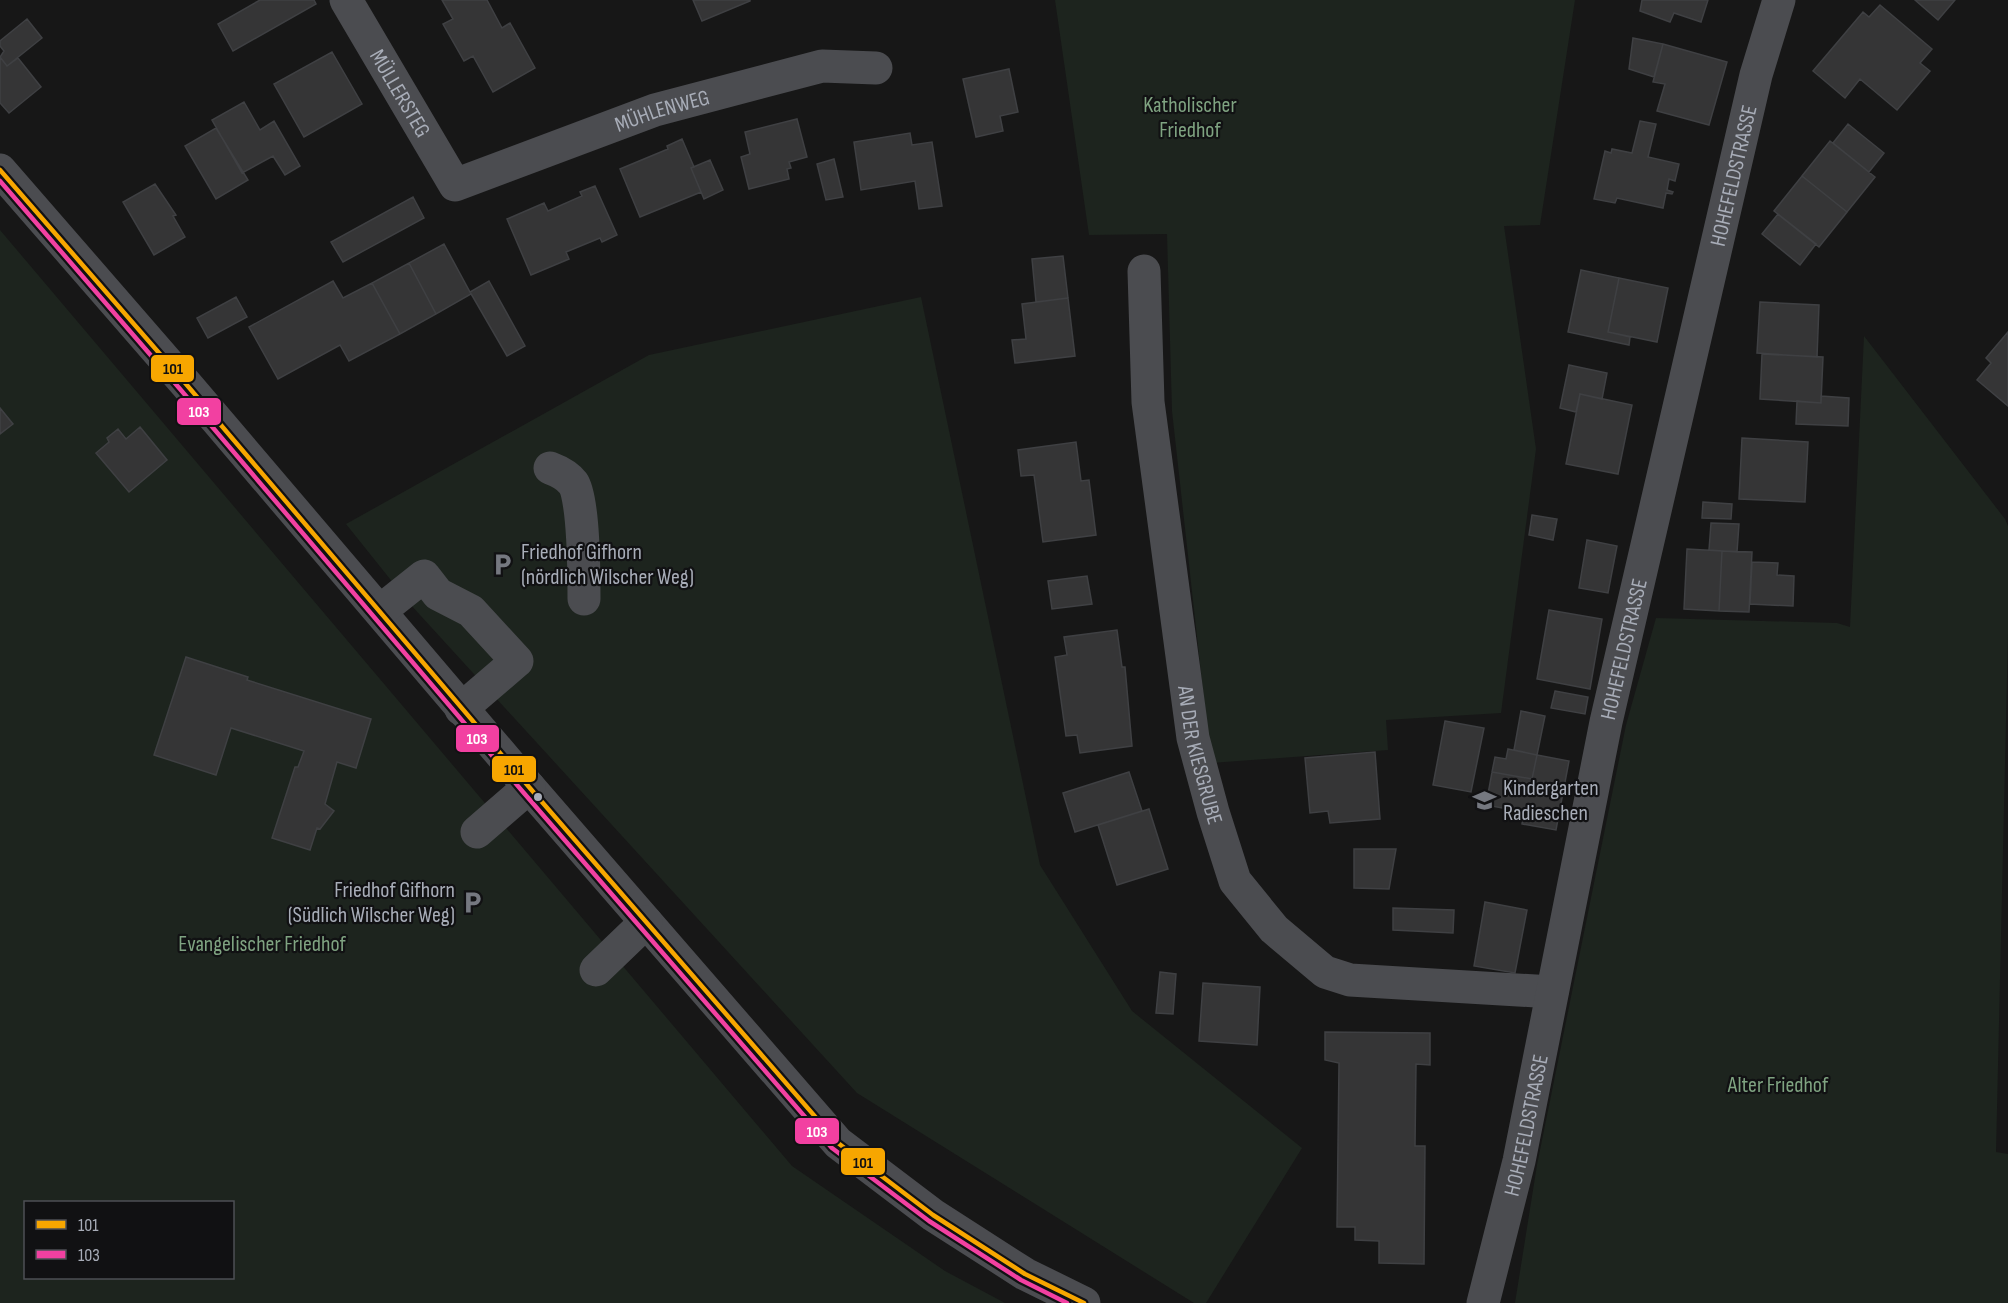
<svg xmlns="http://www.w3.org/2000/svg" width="2008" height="1303" font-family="'Sofia Sans Condensed',sans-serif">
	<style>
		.green { fill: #1d241e; fill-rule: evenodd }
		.building { fill: #353536; stroke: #3f4043; stroke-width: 1.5 }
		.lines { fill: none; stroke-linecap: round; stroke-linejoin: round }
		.minor { stroke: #4b4c50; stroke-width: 33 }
		.bus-1-casing { stroke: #111113; stroke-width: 9 }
		.bus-2-casing { stroke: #111113; stroke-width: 9 }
		.bus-1 { stroke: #f7a600; stroke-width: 4.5 }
		.bus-2 { stroke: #f240a1; stroke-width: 4.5 }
		.bus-dot { fill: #a8adb8; stroke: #111113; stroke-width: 2 }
		.labels { text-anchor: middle; stroke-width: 4.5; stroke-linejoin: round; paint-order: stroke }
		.street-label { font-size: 22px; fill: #a8adb8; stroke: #111113 }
		.park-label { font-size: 22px; fill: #7fa381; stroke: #111113 }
		.poi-label { font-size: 22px; fill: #a8adb8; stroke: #111113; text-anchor: start }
		.line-badge { stroke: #111113; stroke-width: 2 }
		.badge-label { font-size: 16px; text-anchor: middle; font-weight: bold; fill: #fff }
		.pale-badge-label { font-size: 16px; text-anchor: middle; font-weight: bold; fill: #111 }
	</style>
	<rect width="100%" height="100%" fill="#171717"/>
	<path class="green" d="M1055,0H1575L1540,225L1504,226L1536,449L1501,713L1386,720L1388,750L1211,763L1172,411L1167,234L1089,235Z
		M0,230L792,1166L945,1271L1005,1303H0ZM26,1202H232V1278H26Z
		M921,297L1040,865L1132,1011L1302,1148L1206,1303H1194L857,1093L410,604L346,524L649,355Z
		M1864,336L2005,519L2008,526V634L1996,1152L2008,1154V1303H1515L1537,1165L1626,725L1656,618L1837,623L1850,627Z"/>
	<path class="building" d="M260,0H314L316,4L233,51L218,24Z
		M442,0H487L502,28L510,23L535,68L493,92L473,56L464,61L443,24L453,19Z
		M693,0H750V1L702,21Z
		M1642,0H1708L1701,22L1674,13L1670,22L1640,11Z
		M1915,0H1955L1938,20Z
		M1880,5L1932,49L1920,63L1930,71L1897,110L1860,79L1845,98L1813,71L1863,12L1869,17Z
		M27,19L42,38L7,66L0,57L4,51L0,46V41Z
		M1633,38L1663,44L1654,77L1629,69Z
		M1663,44L1727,62L1709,125L1657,111L1665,84L1653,82Z
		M332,52L362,104L304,137L274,84Z
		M0,57L7,66L18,58L41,87L9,113L0,103Z
		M1009,69L1018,112L1000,116L1003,131L976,137L963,79Z
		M244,102L260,130L274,121L300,166L285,175L273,156L242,173L212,120Z
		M797,119L807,157L789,162L791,168L787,169L789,179L749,189L741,157L750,154L745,132Z
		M1640,121L1656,124L1648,157L1679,164L1675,181L1669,179L1667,190L1673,192L1672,194L1666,193L1663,208L1617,198L1615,203L1594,199L1605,151L1611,153L1612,149L1632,153Z
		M1848,124L1884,153L1869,172L1833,143Z
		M216,128L248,180L216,199L185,146Z
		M910,133L912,145L932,142L942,206L919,209L915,181L861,190L854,142Z
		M682,139L694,167L691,168L701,192L640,217L620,169L668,149L667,146Z
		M1830,141L1875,177L1847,212L1802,176Z
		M834,159L843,197L826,200L817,164Z
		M710,160L723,190L704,199L691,168Z
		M1802,176L1847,212L1819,247L1774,211Z
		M155,184L176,215L173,216L185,237L154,255L123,202Z
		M595,186L617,235L602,242L600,238L566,252L569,259L531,275L507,219L544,203L548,211L582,196L580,192Z
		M413,197L424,218L343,262L331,242Z
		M1778,214L1816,244L1800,265L1762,234Z
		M444,244L471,294L436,314L409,263Z
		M1063,256L1068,298L1036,302L1032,259Z
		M409,263L436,314L400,334L372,283Z
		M1581,270L1619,278L1608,332L1630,337L1629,345L1568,332Z
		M1619,278L1668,288L1657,342L1608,332Z
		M333,281L343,298L372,283L400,334L349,361L340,345L278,379L249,327Z
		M489,281L525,346L507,356L470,292Z
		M236,297L247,317L208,338L197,318Z
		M1068,298L1075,356L1015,363L1012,340L1026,339L1022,304Z
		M1760,302L1819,305L1817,357L1757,353Z
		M2008,332V406L1977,380L1991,363L1986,358Z
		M1762,354L1823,357L1821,403L1760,399Z
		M1569,365L1607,373L1602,399L1580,394L1576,412L1560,408Z
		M1580,394L1632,405L1618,474L1566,464Z
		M1821,396L1849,398L1848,426L1796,424L1797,401L1821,403Z
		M0,408L13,424L0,434Z
		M140,427L167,460L129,492L96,453L109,442L107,438L118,429L126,439Z
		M1742,438L1808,442L1805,502L1739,499Z
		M1076,442L1081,481L1089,480L1096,535L1043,542L1034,475L1021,476L1018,450Z
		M1703,502L1732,504L1731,519L1702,518Z
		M1532,515L1557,519L1553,540L1529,535Z
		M1711,523L1739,524L1737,552L1709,550Z
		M1587,540L1617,546L1608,593L1579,588Z
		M1687,549L1722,551L1719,611L1684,609Z
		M1722,551L1752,552L1749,612L1719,611Z
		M1752,562L1778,563L1777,575L1794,576L1793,606L1750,604Z
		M1087,576L1092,604L1052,609L1048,581Z
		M1549,610L1602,619L1590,689L1537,679Z
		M1117,630L1122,667H1125L1132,746L1080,753L1077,735L1066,736L1055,657L1067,655L1064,637Z
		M186,657L248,677L247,680L371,719L356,768L337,762L325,804L334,811L320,829L317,828L310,850L272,838L295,767H298L304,751L231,728L216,775L154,755Z
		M1555,691L1588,697L1585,714L1551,708Z
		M1521,711L1545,716L1537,755L1514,750Z
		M1445,721L1484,728L1471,792L1433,785Z
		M1508,749L1537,755L1532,779L1492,772L1495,757L1506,759Z
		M1375,752L1380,819L1330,823L1328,811L1310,813L1305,758Z
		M1537,755L1569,761L1556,830L1522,824L1524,812L1486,805L1492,772L1532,779Z
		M1129,772L1142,811L1075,832L1063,793Z
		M1149,809L1168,869L1117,885L1098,825Z
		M1354,849H1396L1389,889L1354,888Z
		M1485,902L1527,910L1515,973L1474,966Z
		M1393,908L1454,910L1453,933L1393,930Z
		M1160,972L1176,974L1173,1014L1156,1013Z
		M1203,983L1260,987L1257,1045L1199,1041Z
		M1325,1032L1430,1033V1065L1416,1064L1415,1146H1425L1424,1264L1379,1263V1241L1355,1240V1227H1337L1339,1063L1325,1060Z"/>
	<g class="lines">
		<g class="minor">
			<path id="s1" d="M346,0L455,185L655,110L822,66L876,68"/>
			<path d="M0,170L186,384L529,787L838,1143L933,1215L1025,1274L1084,1303"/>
			<path id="s2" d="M1144,271L1148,402L1193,738L1213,812L1235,881L1274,929L1325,972L1350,980L1552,992"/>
			<path d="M550,468C558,471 567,475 573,483C584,498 584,577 584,599"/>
			<path d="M380,611L424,576L438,594L471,611L517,661L461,709"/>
			<path d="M477,832L529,787"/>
			<path d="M596,970L646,922"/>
			<path id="s3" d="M1483,1303L1519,1161L1606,722L1756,75L1779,0"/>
		</g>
		<defs>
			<path id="bus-1" d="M0,170L186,384L529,787L838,1143L933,1215L1025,1274L1084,1303"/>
			<path id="bus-2" d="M0,181L180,389L523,792L832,1148L929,1221L1021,1280L1067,1303"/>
		</defs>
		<use href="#bus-1" class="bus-1-casing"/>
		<use href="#bus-2" class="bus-2-casing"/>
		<use href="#bus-1" class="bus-1"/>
		<use href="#bus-2" class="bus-2"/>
	</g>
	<defs>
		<symbol id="parking-bare" viewBox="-9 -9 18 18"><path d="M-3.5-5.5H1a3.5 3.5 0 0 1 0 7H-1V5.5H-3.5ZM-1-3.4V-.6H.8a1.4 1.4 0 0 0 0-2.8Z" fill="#757880" stroke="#111113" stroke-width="2.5" paint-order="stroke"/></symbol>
		<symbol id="school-bare" viewBox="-9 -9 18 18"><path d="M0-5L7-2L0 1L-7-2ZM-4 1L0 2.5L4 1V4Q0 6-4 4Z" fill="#757880" stroke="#111113" stroke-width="2.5" paint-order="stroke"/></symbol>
	</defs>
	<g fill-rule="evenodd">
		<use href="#parking-bare" x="486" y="548" width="33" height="33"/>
		<use href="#school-bare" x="1468" y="784" width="33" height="33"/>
		<use href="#parking-bare" x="456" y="886" width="33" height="33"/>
	</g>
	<circle class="bus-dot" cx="538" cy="797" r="5"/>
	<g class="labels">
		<g class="street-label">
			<text dy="8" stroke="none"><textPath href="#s1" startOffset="108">MÜLLERSTEG</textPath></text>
			<text dy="8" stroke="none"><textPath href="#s1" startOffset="435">MÜHLENWEG</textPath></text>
			<text dy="8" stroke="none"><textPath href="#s3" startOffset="1155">HOHEFELDSTRASSE</textPath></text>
			<text dy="8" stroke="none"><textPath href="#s3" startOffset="669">HOHEFELDSTRASSE</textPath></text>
			<text dy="8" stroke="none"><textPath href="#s2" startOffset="488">AN DER KIESGRUBE</textPath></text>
			<text dy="8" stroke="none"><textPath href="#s3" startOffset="183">HOHEFELDSTRASSE</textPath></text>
		</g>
		<g class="park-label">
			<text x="1190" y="112">Katholischer<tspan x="1190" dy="25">Friedhof</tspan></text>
			<text x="262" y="951">Evangelischer Friedhof</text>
			<text x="1778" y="1092">Alter Friedhof</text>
		</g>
		<g class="poi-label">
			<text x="521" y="559">Friedhof Gifhorn<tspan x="521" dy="25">(nördlich Wilscher Weg)</tspan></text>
			<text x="1503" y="795">Kindergarten<tspan x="1503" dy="25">Radieschen</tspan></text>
			<text x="455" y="897" text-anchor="end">Friedhof Gifhorn<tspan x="455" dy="25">(Südlich Wilscher Weg)</tspan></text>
		</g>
	</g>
	<g class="line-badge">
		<rect x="150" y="354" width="45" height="29" rx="6" fill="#f7a600"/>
		<rect x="176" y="397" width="46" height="29" rx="6" fill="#f240a1"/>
		<rect x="455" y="724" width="45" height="29" rx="6" fill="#f240a1"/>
		<rect x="491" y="755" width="46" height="28" rx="6" fill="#f7a600"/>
		<rect x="794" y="1117" width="46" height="28" rx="6" fill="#f240a1"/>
		<rect x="840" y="1147" width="46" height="29" rx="6" fill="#f7a600"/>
	</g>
	<g class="badge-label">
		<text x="199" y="417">103</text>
		<text x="477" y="744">103</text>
		<text x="817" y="1137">103</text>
	</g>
	<g class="pale-badge-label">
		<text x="173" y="374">101</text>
		<text x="514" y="775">101</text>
		<text x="863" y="1168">101</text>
	</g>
	<rect x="24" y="1201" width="210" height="78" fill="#111113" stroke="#4d4f55" stroke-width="1.5"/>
	<rect x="36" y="1220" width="30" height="9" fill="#f7a600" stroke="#4d4f55" stroke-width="1.5"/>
	<text x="78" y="1231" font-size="18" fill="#a8adb8">101</text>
	<rect x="36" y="1250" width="30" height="9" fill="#f240a1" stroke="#4d4f55" stroke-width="1.5"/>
	<text x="78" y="1261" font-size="18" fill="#a8adb8">103</text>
</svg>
